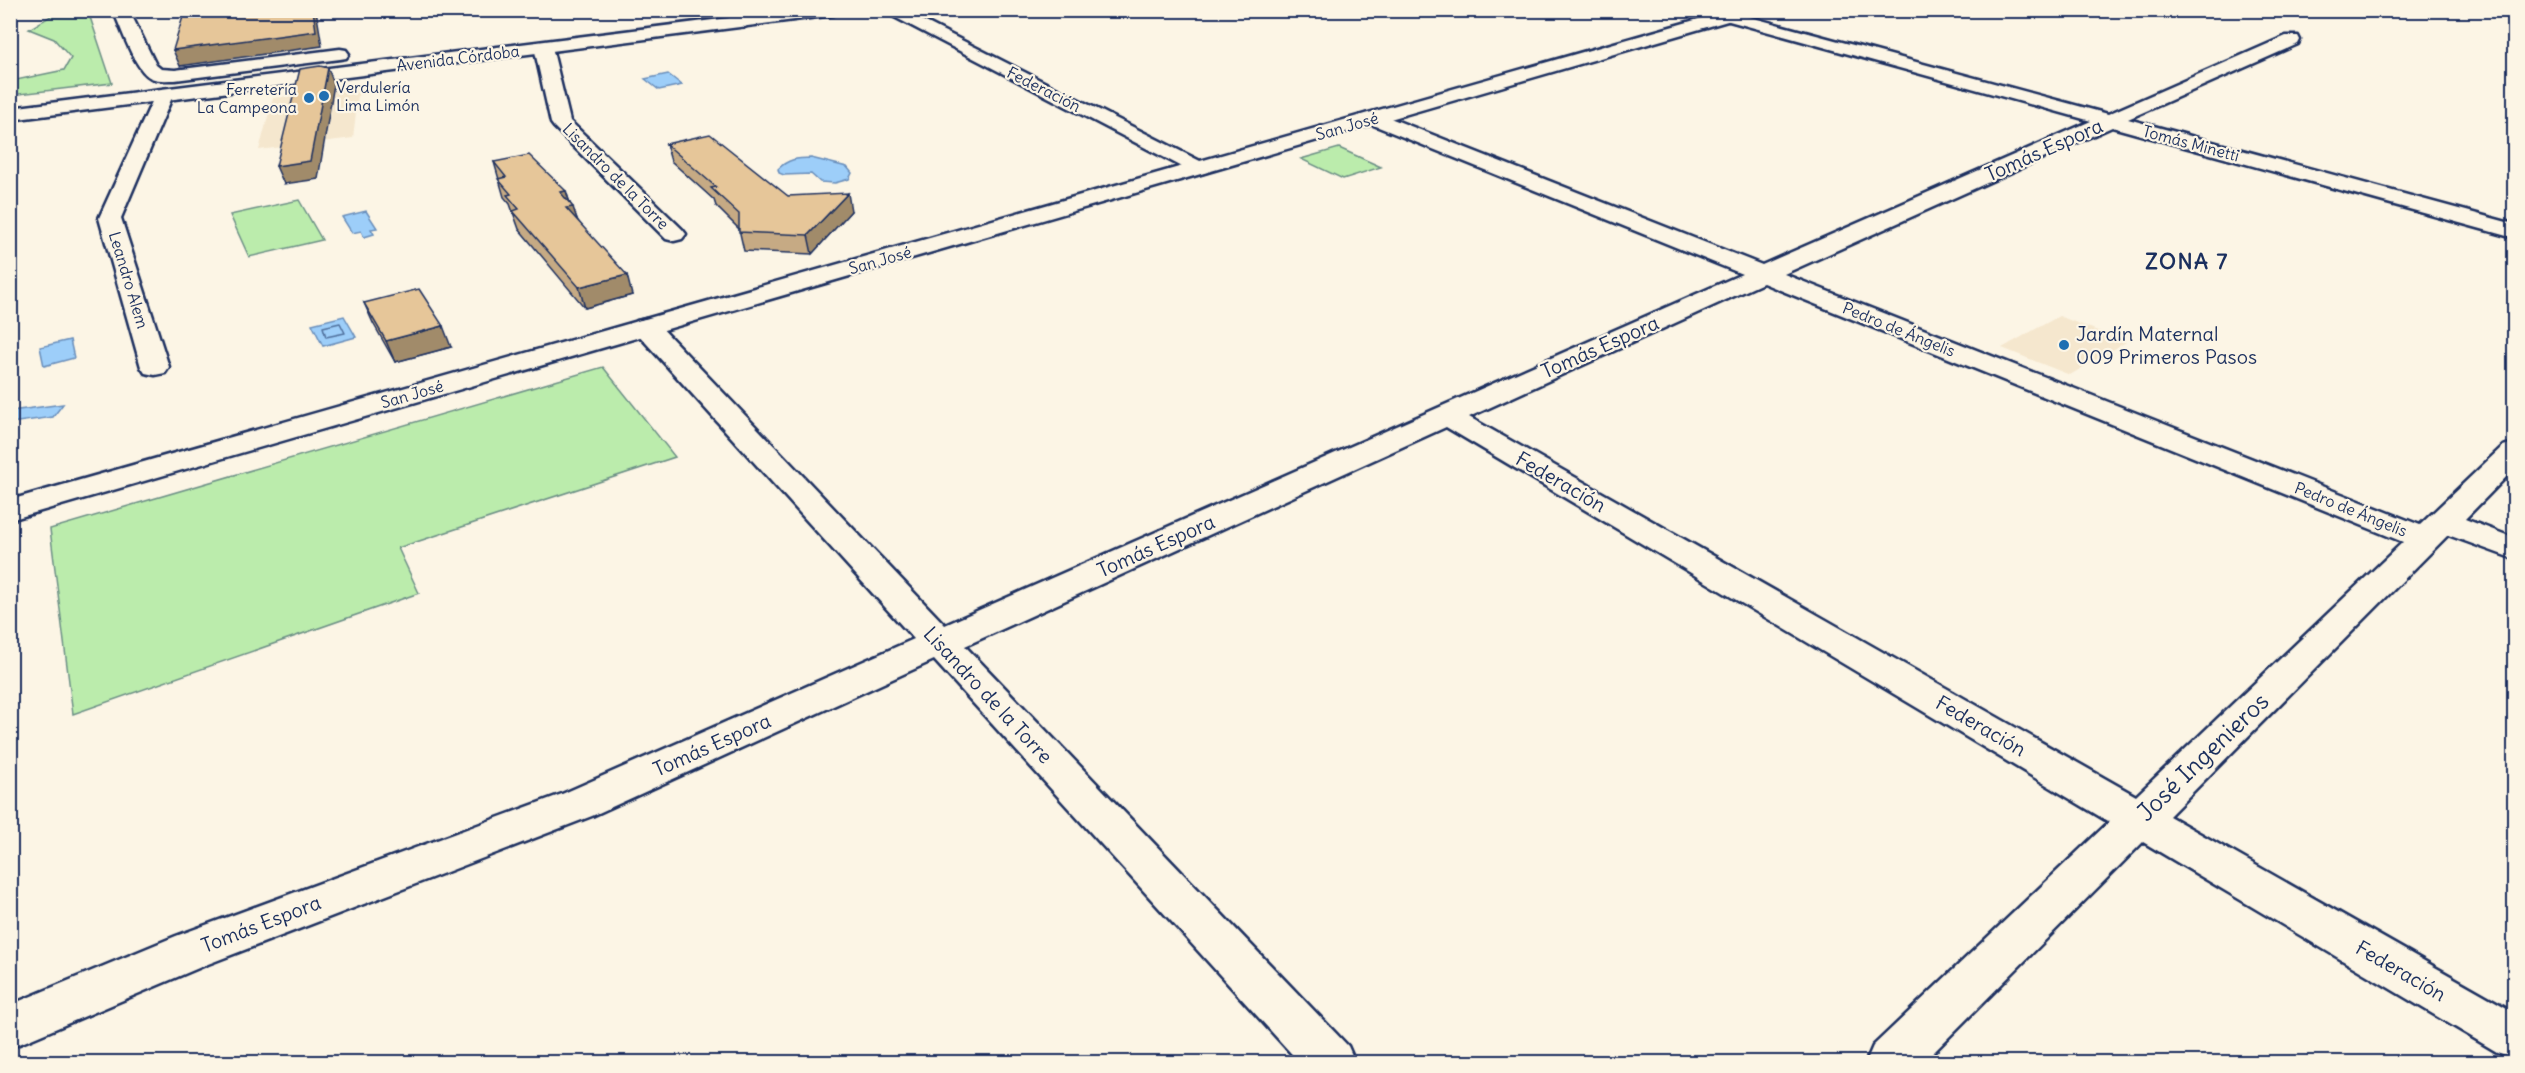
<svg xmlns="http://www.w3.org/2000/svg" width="2525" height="1073" viewBox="0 0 2525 1073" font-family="Delius,sans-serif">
	<rect width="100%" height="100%" fill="#fcf5e5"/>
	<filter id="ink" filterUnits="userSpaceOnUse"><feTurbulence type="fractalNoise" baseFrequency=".0167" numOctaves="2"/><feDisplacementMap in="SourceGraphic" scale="12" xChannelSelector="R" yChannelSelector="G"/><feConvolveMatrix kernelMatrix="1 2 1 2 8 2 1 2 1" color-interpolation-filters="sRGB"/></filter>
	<g filter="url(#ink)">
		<g fill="#f5e7ce">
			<path d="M359,87L353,138L259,150L273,98Z"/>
			<path d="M2059,316L2126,342L2070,375L2002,348Z"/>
		</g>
		<g fill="#bbecac" stroke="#6b8e85" stroke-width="1.5">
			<path d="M44,11H88L112,83L11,95V81L64,70L71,58L54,39L29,29L51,16Z"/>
			<path d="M1339,148L1381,167L1343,179L1301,159Z"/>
			<path d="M299,200L322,240L249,257L230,215Z"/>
			<path d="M603,367L675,457L398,548L419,593L73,714L50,529Z"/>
		</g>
		<g fill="#9dcef9" stroke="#698ebb" stroke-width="1.5">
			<path d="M668,74L682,85L659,90L645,79Z"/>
			<path d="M811,158L847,167L852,173L849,179L835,183L820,182L811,174L784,175L779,173L778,169C788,159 797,158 811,158Z"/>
			<path d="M366,211L377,228L371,229L374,234L364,237L361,231L352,233L342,217Z"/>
			<path d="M344,316L356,337L323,346L312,324Z"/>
			<path d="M70,340L74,358L44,366L40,347Z"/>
			<path d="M63,404L53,417L11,423V411Z"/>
		</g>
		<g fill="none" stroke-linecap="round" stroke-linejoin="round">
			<path stroke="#4f6f9c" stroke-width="1.5" d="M340,323L345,333L326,337L323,327Z"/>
			<defs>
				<path id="service" d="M2358,10H2371L2362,15L2358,14Z"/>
				<g id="minor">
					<path d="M113,10H129L156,65L161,69L175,70L340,49L346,50L349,54L346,58L340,59L175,80C167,80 158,81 151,78C135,71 121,27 113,10Z"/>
					<path d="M719,10H739L753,22L745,27L739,25Z"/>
					<path d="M881,10H902L1206,164L1210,168L1206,172L1199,174L1192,172Z"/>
					<path d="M2495,10H2514V18L2497,13Z"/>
					<path d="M1728,11L2108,114L2286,36H2298L2300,40L2298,44L2128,119L2514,224V238L2112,127L1784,274L2420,525L2503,446L2514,443V469L2465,519L2514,538V559L2448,535L2169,816L2514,1012V1058L2497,1052L2143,842L1924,1062H1866L1873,1046L2109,822L1446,427L965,646L1348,1046L1355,1062H1299L934,660L592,816L208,964L10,1048V1005L176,936L562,794L914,639L637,333L633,327L637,321L646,319L655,321L945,625L1742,274L1366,122L1363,118L1366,114H1380L1762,265L2091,121L1722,19L1720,16ZM1763,283L2403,542L2136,796L1469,417Z"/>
					<path d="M543,42L549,43L552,47L570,121L682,229L686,234L682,239L674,241L666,239L554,127L551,123L534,47L537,43Z"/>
					<path d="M164,89L171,91L173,95L121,218L169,367L165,373L155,375L145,373L141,367L99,218L155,95L157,91Z"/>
				</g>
				<path id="tertiary" d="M1730,10H1757L1755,13L10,520V500Z"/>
				<path id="primary" d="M792,10H842L834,15L10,120V108Z"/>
			</defs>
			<use href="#service" stroke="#1b2f5e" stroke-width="5"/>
			<use href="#minor" stroke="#1b2f5e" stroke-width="5"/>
			<use href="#tertiary" stroke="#1b2f5e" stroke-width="5"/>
			<use href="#primary" stroke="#1b2f5e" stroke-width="5"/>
			<use href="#service" fill="#fcf5e5" fill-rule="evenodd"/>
			<use href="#minor" fill="#fcf5e5" fill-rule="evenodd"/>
			<use href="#tertiary" fill="#fcf5e5" fill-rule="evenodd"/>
			<use href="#primary" fill="#fcf5e5" fill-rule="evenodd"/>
		</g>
		<g fill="#c6aa84" stroke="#1b2f5e" stroke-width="1.5">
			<path d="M666,144L788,196L851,211L812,254L744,251L739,229L716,206L714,200L671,161Z"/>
			<path d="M494,162L566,191L570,203L578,221L632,295L585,308L519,229L510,204L504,197Z"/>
			<path d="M364,303L451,347L395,362L373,323Z"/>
		</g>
		<g fill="#a18b6b" stroke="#1b2f5e" stroke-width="1.5">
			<path d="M313,10H316L322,46L180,66L173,50Z"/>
			<path d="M328,68L334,84L318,179L284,184L276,166Z"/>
			<path d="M566,191L571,207H573L579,225L572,227L560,192Z"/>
			<path d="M848,193L851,211L812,254L808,235Z"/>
			<path d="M627,275L632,295L585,308L579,287Z"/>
			<path d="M443,326L451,347L395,362L386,341Z"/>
		</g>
		<g fill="#e6c699" stroke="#1b2f5e" stroke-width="1.5">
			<path d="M185,10H313L316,31L173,50Z"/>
			<path d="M320,66L328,68L310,161L276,166L300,69Z"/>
			<path d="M710,134L788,196L848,193L808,235L739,232V214L711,188L716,187L666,144Z"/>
			<path d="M529,155L566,191L560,192L573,207L566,208L627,275L579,287L513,211L519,209L507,195L511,194L498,179L506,177L494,162Z"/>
			<path d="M419,289L443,326L386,341L364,303Z"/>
		</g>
	</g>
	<g fill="#1f6fb2" stroke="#fcf5e5" stroke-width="2">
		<circle cx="324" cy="96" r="6"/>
		<circle cx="309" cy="98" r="6"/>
		<circle cx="2064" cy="345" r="6"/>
	</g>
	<g text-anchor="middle" stroke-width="4.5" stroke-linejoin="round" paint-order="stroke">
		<g font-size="16" fill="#1b2f5e" stroke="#fcf5e5">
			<text transform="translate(458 58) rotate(-7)" y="6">Avenida Córdoba</text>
			<text transform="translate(1044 89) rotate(27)" y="6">Federación</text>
			<text transform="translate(1347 126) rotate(-16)" y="6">San José</text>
			<text transform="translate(2191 143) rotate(15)" y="6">Tomás Minetti</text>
			<text transform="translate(616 176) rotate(45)" y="6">Lisandro de la Torre</text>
			<text transform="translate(880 260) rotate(-16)" y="6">San José</text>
			<text transform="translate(129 280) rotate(73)" y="6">Leandro Alem</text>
			<text transform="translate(1899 329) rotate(22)" y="6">Pedro de Ángelis</text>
			<text transform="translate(412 394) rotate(-16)" y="6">San José</text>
			<text transform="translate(2351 509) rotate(22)" y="6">Pedro de Ángelis</text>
		</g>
		<g font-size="16" fill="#1b2f5e" stroke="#fcf5e5" text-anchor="start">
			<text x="336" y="93">Verdulería<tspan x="336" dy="18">Lima Limón</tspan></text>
			<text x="297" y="95" text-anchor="end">Ferretería<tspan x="297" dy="18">La Campeona</tspan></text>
		</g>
		<g font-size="20" fill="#1b2f5e" stroke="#fcf5e5">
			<text transform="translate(2044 150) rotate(-24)" y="7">Tomás Espora</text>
			<text transform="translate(1600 347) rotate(-24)" y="7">Tomás Espora</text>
			<text transform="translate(1561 482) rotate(30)" y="7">Federación</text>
			<text transform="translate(1156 546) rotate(-24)" y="7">Tomás Espora</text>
			<text transform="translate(988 695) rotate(47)" y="7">Lisandro de la Torre</text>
			<text transform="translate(1981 726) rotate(30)" y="7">Federación</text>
			<text transform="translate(712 745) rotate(-24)" y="7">Tomás Espora</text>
			<text transform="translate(261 924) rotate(-21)" y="7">Tomás Espora</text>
			<text transform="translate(2401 971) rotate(30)" y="7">Federación</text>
		</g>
		<g font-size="20" fill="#1b2f5e" stroke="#fcf5e5" text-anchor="start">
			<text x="2076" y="341">Jardín Maternal<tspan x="2076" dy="23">009 Primeros Pasos</tspan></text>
		</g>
		<g font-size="22" font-weight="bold" letter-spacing="1.5" fill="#1b2f5e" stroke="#fcf5e5">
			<text x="2187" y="269">ZONA 7</text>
		</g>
		<g font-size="24" fill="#1b2f5e" stroke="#fcf5e5">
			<text transform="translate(2203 757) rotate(-44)" y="8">José Ingenieros</text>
		</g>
	</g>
	<rect width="2525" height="1073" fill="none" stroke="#fcf5e5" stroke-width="36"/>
	<rect x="18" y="18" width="2489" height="1037" fill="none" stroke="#1b2f5e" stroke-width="2" filter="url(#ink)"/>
</svg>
